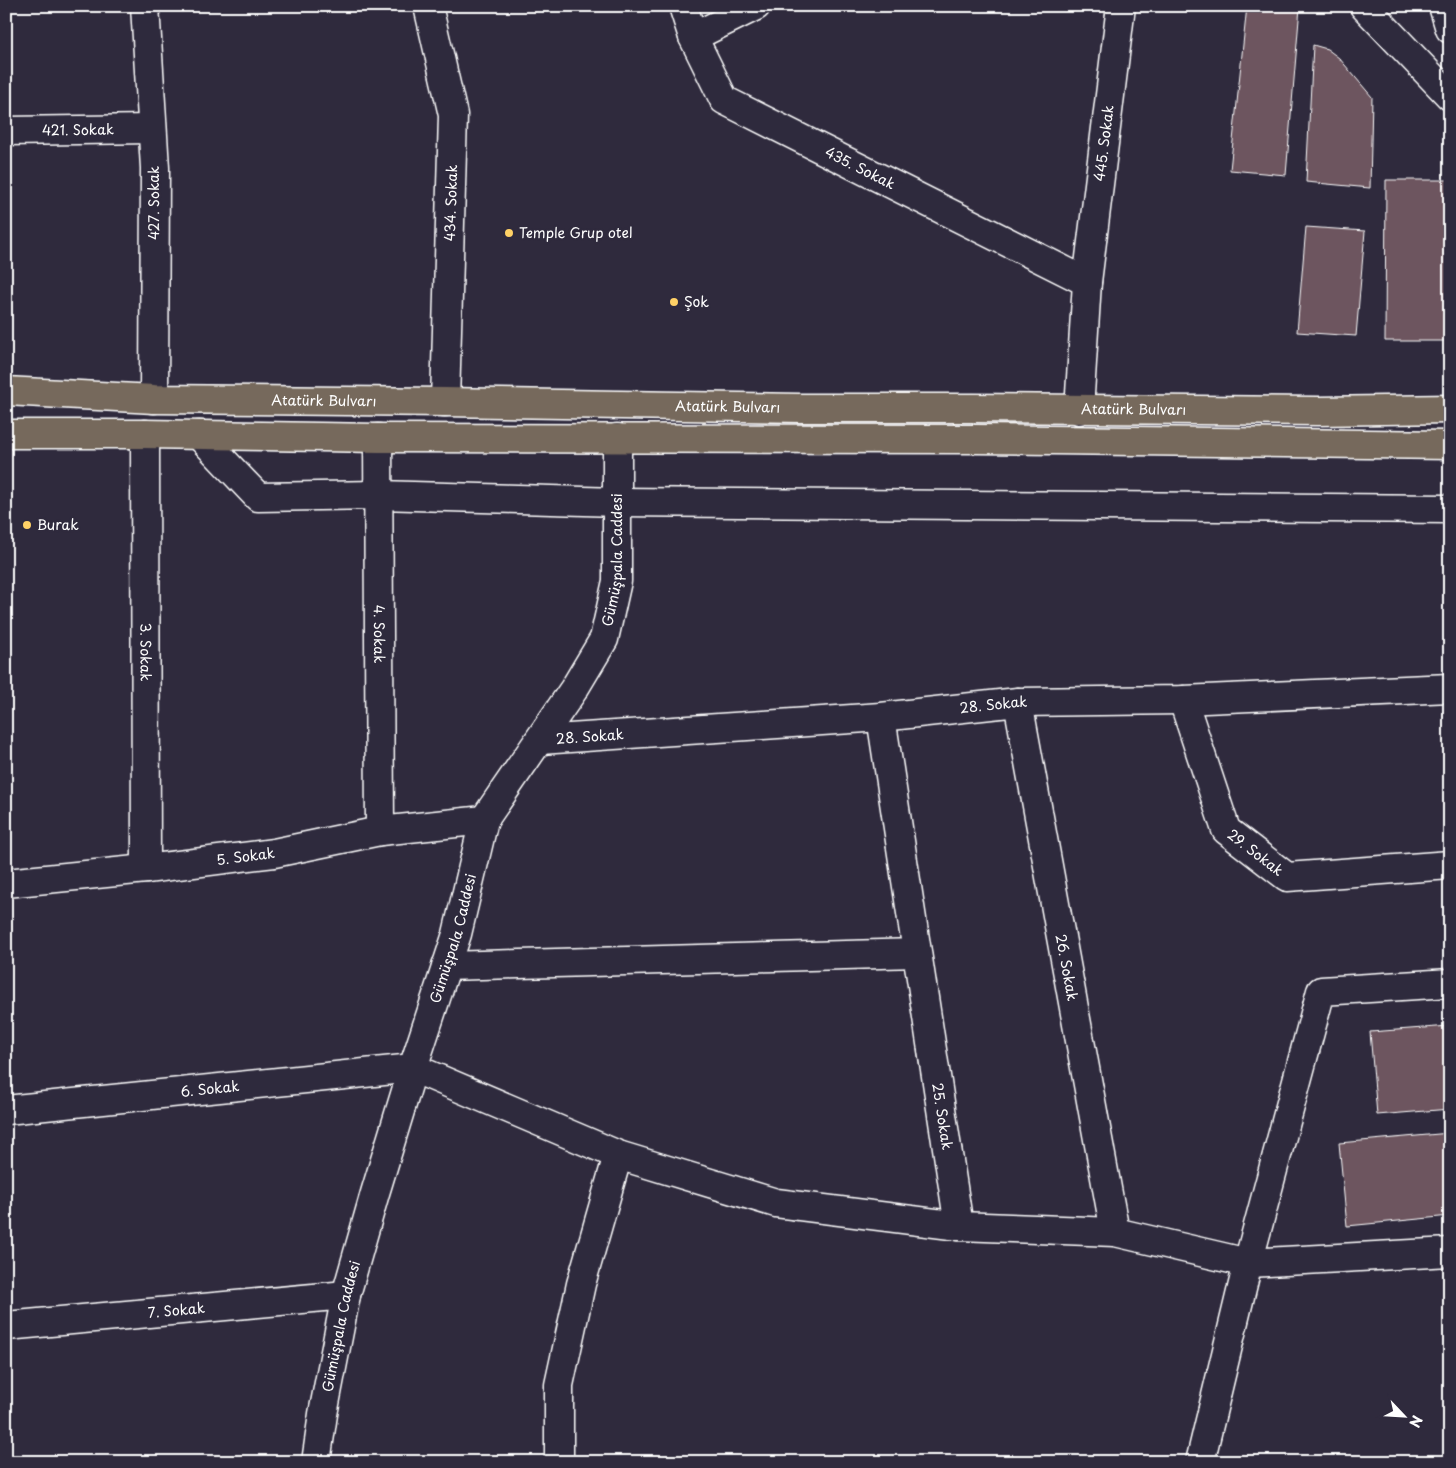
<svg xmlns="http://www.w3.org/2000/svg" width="1456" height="1468" viewBox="0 0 1456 1468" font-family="'Playpen Sans',sans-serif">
	<rect width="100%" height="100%" fill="#2f2a3d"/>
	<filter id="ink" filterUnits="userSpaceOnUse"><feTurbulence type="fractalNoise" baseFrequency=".02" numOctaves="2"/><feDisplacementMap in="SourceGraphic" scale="10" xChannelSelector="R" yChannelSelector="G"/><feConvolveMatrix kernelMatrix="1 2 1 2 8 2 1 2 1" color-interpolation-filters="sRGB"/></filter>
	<g filter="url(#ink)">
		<g fill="#6d555f" stroke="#fff">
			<path d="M1247,6L1300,7L1286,175L1230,170Z"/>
			<path d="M1313,45L1327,49L1339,58L1372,97L1370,188L1306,182Z"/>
			<path d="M1386,180H1450V341H1385Z"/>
			<path d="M1306,227L1365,231L1356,336L1297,332Z"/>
			<path d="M1450,1026V1109L1377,1115L1370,1032Z"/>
			<path d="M1450,1133V1216L1347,1226L1339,1143Z"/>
		</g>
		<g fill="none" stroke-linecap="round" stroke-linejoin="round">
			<defs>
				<g id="minor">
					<path d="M145,6L155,168L154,399"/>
					<path d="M428,6L453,115L445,402"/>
					<path id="s1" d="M683,6L693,37L724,100L1087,282"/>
					<path d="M1364,6L1450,96"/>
					<path d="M1443,6L1450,29"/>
					<path d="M693,37L756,6"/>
					<path id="s2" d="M6,131L152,129"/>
					<path id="s3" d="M1079,410L1087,282L1121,6"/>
					<path id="s4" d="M145,434L146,869"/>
					<path d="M199,435L258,497L379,495L617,502L1450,509"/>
					<path id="s5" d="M378,438L380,831"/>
					<path id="s6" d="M1183,700L1226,830L1287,877L1450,865"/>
					<path id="s7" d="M1018,702L1115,1232"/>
					<path id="s8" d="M881,717L959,1226L1115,1232L1248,1263L1450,1252"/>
					<path id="s9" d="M540,740L881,717L1018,702L1183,700L1450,688"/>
					<path id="s10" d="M6,883L146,869L274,853L380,831L484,820"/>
					<path d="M446,966L917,953"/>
					<path id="s11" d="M6,1110L413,1068L618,1155L776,1203L959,1226"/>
					<path id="s12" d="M6,1326L346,1295"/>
					<path id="s13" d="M316,1462L323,1414L346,1295L375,1193L413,1068L457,934L484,820L574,689L604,639L617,581V438"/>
					<path d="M559,1462V1385L581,1284L618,1155"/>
					<path d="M1200,1462L1248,1263L1321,991L1450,983"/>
				</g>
				<g id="major">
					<path id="s14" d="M6,391L154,399L445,402L801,408H974L1318,411L1450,409"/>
					<path d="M6,434H145L378,438L976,439L1450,445"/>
				</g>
			</defs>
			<use href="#minor" stroke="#fff" stroke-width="31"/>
			<use href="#major" stroke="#fff" stroke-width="31"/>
			<use href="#minor" stroke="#2f2a3d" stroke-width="28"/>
			<use href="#major" stroke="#76695c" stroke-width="28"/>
		</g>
	</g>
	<g fill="#ffd166" stroke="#2f2a3d" stroke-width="2">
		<circle cx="509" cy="233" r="5"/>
		<circle cx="674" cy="302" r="5"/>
		<circle cx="27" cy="525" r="5"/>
	</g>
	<g text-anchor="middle" stroke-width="4.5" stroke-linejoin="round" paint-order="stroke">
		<g font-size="14" fill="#fff" stroke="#2f2a3d">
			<text dy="5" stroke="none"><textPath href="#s2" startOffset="72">421. Sokak</textPath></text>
			<text dy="5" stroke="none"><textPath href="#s3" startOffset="268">445. Sokak</textPath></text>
			<text dy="5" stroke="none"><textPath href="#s1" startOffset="255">435. Sokak</textPath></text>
			<text transform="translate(154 203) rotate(-90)" y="5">427. Sokak</text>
			<text transform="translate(451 203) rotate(-88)" y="5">434. Sokak</text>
			<text dy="5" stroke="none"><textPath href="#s14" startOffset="318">Atatürk Bulvarı</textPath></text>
			<text dy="5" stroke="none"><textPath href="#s14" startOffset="722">Atatürk Bulvarı</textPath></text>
			<text dy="5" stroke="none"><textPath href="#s14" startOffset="1128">Atatürk Bulvarı</textPath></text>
			<text dy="5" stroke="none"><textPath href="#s13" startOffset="962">Gümüşpala Caddesi</textPath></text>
			<text dy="5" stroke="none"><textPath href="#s5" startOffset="196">4. Sokak</textPath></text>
			<text dy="5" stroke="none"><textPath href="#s4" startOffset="218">3. Sokak</textPath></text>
			<text dy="5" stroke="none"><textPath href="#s9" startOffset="455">28. Sokak</textPath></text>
			<text dy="5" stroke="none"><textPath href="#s9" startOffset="50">28. Sokak</textPath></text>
			<text dy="5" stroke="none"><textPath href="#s6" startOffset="174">29. Sokak</textPath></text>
			<text dy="5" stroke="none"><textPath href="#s10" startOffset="241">5. Sokak</textPath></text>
			<text dy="5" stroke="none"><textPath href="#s13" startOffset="542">Gümüşpala Caddesi</textPath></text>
			<text dy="5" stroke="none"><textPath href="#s7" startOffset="270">26. Sokak</textPath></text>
			<text dy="5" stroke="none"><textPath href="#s11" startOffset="205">6. Sokak</textPath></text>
			<text dy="5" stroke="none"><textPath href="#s8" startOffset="404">25. Sokak</textPath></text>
			<text dy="5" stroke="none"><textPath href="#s12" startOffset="171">7. Sokak</textPath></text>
			<text dy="5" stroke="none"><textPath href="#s13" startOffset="138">Gümüşpala Caddesi</textPath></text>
		</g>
		<g font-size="14" fill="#fff" stroke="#2f2a3d" text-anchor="start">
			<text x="519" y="238">Temple Grup otel</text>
			<text x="684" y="307">Şok</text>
			<text x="37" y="530">Burak</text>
		</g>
	</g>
	<rect width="1456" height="1468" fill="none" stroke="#2f2a3d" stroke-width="25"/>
	<rect x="12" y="12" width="1431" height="1443" fill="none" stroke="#fff" stroke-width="2" filter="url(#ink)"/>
	<g transform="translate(1404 1416) rotate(115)" stroke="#2f2a3d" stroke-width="4" paint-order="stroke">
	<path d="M0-4L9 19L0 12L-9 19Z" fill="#ffffff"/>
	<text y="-8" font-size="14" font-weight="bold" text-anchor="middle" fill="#ffffff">N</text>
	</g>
</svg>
